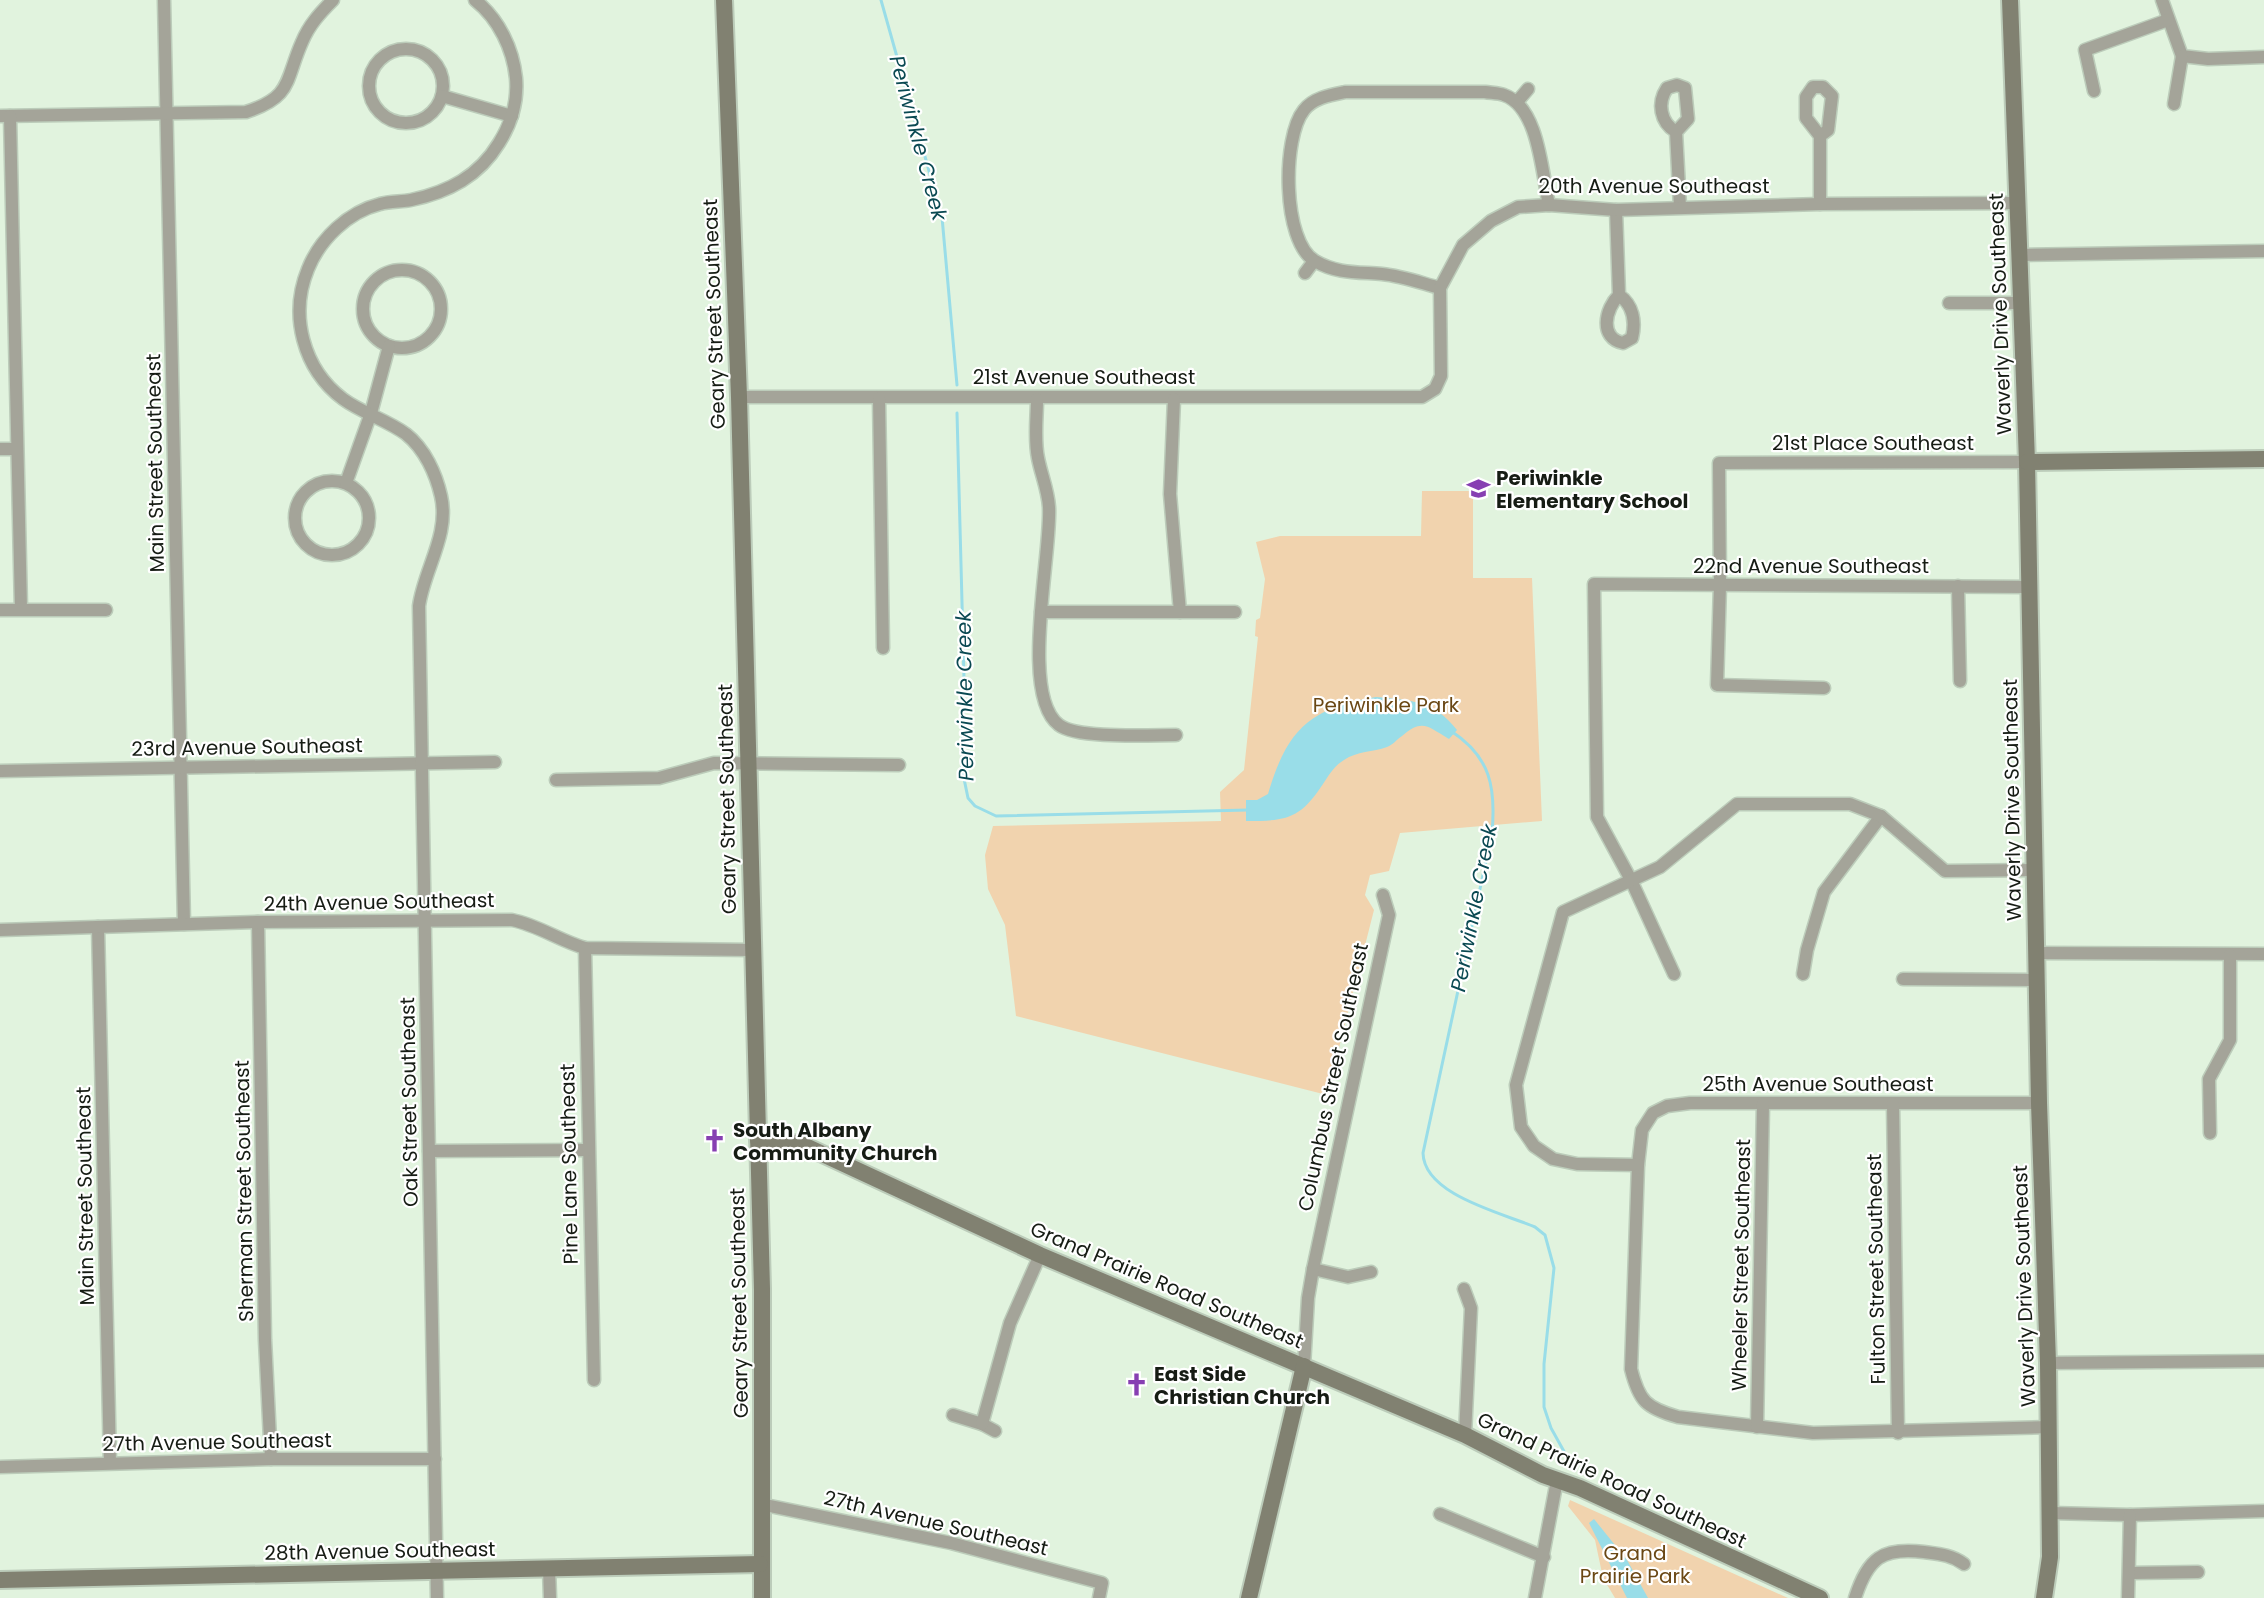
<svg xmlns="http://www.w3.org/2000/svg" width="2264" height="1598" viewBox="0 0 2264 1598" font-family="Poppins,sans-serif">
	<rect width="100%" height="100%" fill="#e1f3de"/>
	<g fill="#f1d3ae">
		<path d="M1422,491H1473V578H1532L1542,821L1400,833L1389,871L1370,875L1365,895L1374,910L1327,1095L1016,1016L1005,925L988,889L985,855L993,826L1221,821L1220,792L1244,770L1258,637L1255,636L1256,620L1260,618L1265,579L1256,542L1280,536H1421Z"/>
		<path d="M1570,1500L1788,1598H1615L1603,1578L1595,1540L1568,1506Z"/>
	</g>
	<g fill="#99dde8">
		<path d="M1376,697C1410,700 1435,701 1457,730L1449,739C1428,727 1423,718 1402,736C1397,739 1393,745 1387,747C1373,752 1357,751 1344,760C1334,766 1329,775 1323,784C1300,819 1287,821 1246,821V800H1257L1268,794C1287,730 1309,708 1376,697Z"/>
		<path d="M1594,1519L1627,1560L1648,1598H1627L1589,1523Z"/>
	</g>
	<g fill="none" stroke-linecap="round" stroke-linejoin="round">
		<g stroke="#99dde8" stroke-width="3">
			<path d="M881,0L942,217L957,385"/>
			<path d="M957,413L964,678L962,769L968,798L975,806L996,816L1248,810"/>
			<path d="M1451,731C1491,757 1496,788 1492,833L1423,1153C1424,1195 1502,1213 1535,1227L1545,1235L1554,1268L1544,1364V1407L1551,1428L1571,1464"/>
		</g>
		<defs>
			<g id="street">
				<path d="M164,0L184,924"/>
				<path d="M2162,0L2182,56L2208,59L2264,57"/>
				<circle cx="406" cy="86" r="37"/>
				<path d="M2094,91L2085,50L2168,20"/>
				<path d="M442,96L512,116"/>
				<path d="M1517,102L1528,89"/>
				<path d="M2174,104L2182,56"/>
				<path d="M0,116L246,112C293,97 285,80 302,42C309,25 320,13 333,0"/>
				<path d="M10,116L21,609"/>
				<path d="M1676,132L1688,119L1685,88L1677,85L1667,88C1657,103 1660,122 1676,132L1680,207"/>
				<path d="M1820,136L1828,130L1832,96L1823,87H1813L1806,97V118L1820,136V204"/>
				<path d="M1616,210L1619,295C1605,309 1599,338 1623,343L1632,338C1636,321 1633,305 1619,295"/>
				<path d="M2018,255L2264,251"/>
				<circle cx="402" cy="309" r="39"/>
				<path d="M1305,273L1314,261"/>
				<path d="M1440,288C1421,283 1402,276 1382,274C1359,272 1337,274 1315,261C1282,242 1282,137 1304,110C1313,98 1330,95 1345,92H1485C1491,93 1499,93 1504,95C1539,107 1542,174 1549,205"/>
				<path d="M1949,303H2020"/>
				<path d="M739,397H1422L1435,389L1441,376L1440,288L1463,245L1491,221L1518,207L1549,205L1616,210L1820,204L2016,203"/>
				<path d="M879,398L883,648"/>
				<path d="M1037,399C1037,418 1034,439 1038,458C1041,474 1048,490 1049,507C1052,552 1019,695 1059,725C1077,739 1150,735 1176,735"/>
				<path d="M1174,399L1170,494L1180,612"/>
				<path d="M0,449H16"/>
				<circle cx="332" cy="518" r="37"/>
				<path d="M346,483L371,413L389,346"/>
				<path d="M1958,586L1960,681"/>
				<path d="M0,610H106"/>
				<path d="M1041,612H1235"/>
				<path d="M1824,688L1717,685L1720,585L1719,463L2027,462"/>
				<path d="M0,771L495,762"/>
				<path d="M556,780L659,778L714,763L899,765"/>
				<path d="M258,922L265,1340L271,1459"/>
				<path d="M98,927L110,1463"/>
				<path d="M0,930L258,922L512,920C538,925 560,941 585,948L752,950"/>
				<path d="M585,948L594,1380"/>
				<path d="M2036,953L2264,954"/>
				<path d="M1674,974L1631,880L1597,817L1594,584L2028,587"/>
				<path d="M1803,974L1807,950L1824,892L1881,816"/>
				<path d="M1903,979L2037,980"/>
				<path d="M2039,1103H1690L1667,1106L1653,1113L1642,1130L1638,1165L1631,1369C1639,1401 1646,1408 1678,1417L1813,1433L2049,1427"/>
				<path d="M1893,1104L1898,1433"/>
				<path d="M2210,1133L2209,1079L2230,1040V955"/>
				<path d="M429,1151L588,1150"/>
				<path d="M1638,1165L1577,1164L1553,1159L1534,1146L1521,1127L1516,1085L1563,912L1660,867L1737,804H1850L1881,816L1945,871L2035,870"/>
				<path d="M1313,1269L1348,1277L1371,1272"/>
				<path d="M1464,1289L1471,1308L1465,1435"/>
				<path d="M2048,1363L2264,1361"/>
				<path d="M1304,1366L1308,1298L1313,1269L1389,915L1383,895"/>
				<path d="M953,1415L982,1424L995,1431"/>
				<path d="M982,1424L1010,1323L1040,1255"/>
				<path d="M1757,1427L1763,1104"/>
				<path d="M0,1467L271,1459H435"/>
				<path d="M760,1504L951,1543L1102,1583L1099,1598"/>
				<path d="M2051,1513L2130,1515L2264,1511"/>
				<path d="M1440,1514L1544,1557"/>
				<path d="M549,1568L550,1598"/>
				<path d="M2131,1573L2198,1572"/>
				<path d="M437,1598L419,606C424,569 450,535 441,496C436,474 425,449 406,434C387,420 362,413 343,399C303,369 289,315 308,269C320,239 348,212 380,204C390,201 401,202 411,200C449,192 479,176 499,143C511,124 518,101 516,78C513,49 499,19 475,0"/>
				<path d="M1535,1598L1557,1480"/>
				<path d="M1855,1598C1868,1558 1882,1547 1924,1552C1939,1554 1952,1555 1964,1564"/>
				<path d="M2128,1598L2130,1515"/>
			</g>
			<g id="secondary">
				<path d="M724,0L739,397L762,1289V1598"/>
				<path d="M2010,0L2027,462L2039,1103L2048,1363L2050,1557L2044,1598"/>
				<path d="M2027,462L2264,459"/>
				<path d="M758,1140L801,1144L1040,1255L1465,1435L1543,1475L1580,1488L1820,1598"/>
				<path d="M0,1580L760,1564"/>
				<path d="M1249,1598L1304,1366"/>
			</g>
		</defs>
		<use href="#street" stroke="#bcccba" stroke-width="15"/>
		<use href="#secondary" stroke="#bcccba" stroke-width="20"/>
		<use href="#street" stroke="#a4a499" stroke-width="12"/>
		<use href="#secondary" stroke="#818171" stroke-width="16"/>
	</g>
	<defs>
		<symbol id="school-bare" viewBox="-9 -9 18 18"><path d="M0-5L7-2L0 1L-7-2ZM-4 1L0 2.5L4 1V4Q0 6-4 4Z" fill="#873fb2" stroke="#fff" stroke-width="2.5" paint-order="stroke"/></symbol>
		<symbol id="church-bare" viewBox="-9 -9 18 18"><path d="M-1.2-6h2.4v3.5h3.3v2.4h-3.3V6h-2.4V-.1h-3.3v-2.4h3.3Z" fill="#873fb2" stroke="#fff" stroke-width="2.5" paint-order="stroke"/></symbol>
	</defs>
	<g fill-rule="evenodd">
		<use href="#school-bare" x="1462" y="472" width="33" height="33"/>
		<use href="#church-bare" x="698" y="1124" width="33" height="33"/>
		<use href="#church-bare" x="1120" y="1368" width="33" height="33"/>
	</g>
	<g text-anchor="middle" stroke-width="4.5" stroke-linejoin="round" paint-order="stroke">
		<g font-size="20" fill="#161c14" stroke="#fff">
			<text x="1654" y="193">20th Avenue Southeast</text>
			<text transform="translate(714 314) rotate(-92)" y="7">Geary Street Southeast</text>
			<text transform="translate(2000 314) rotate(-92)" y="7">Waverly Drive Southeast</text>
			<text x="1084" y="384">21st Avenue Southeast</text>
			<text x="1873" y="450">21st Place Southeast</text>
			<text transform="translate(155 463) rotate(-91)" y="7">Main Street Southeast</text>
			<text x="1811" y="573">22nd Avenue Southeast</text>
			<text transform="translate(247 747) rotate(-1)" y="7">23rd Avenue Southeast</text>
			<text transform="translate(727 799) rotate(-91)" y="7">Geary Street Southeast</text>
			<text transform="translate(2012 800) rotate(-91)" y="7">Waverly Drive Southeast</text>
			<text transform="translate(379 902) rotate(-1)" y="7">24th Avenue Southeast</text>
			<text transform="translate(1333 1077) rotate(-78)" y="7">Columbus Street Southeast</text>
			<text x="1818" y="1091">25th Avenue Southeast</text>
			<text transform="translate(409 1102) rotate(-91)" y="7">Oak Street Southeast</text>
			<text transform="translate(569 1164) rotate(-91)" y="7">Pine Lane Southeast</text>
			<text transform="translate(244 1191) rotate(-91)" y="7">Sherman Street Southeast</text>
			<text transform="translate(85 1196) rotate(-91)" y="7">Main Street Southeast</text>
			<text transform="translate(1741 1265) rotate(-89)" y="7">Wheeler Street Southeast</text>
			<text transform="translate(1876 1269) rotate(-91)" y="7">Fulton Street Southeast</text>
			<text transform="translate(1167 1285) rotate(23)" y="7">Grand Prairie Road Southeast</text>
			<text transform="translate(2024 1286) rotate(-92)" y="7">Waverly Drive Southeast</text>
			<text transform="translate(739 1303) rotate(-91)" y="7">Geary Street Southeast</text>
			<text transform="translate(217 1442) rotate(-1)" y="7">27th Avenue Southeast</text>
			<text transform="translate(1612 1480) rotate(25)" y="7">Grand Prairie Road Southeast</text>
			<text transform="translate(936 1523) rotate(13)" y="7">27th Avenue Southeast</text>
			<text transform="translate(380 1551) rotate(-1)" y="7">28th Avenue Southeast</text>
		</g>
		<g font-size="20" font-weight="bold" fill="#161c14" stroke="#fff" text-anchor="start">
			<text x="1496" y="485">Periwinkle<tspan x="1496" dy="23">Elementary School</tspan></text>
			<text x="733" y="1137">South Albany<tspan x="733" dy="23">Community Church</tspan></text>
			<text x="1154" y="1381">East Side<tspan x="1154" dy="23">Christian Church</tspan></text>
		</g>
		<g font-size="20" fill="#6a4714" stroke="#fff">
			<text x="1386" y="712">Periwinkle Park</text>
			<text x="1635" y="1560">Grand<tspan x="1635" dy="23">Prairie Park</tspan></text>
		</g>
		<g font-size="21" font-style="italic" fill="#0a4952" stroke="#fff">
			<text transform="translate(918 138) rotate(75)" y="7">Periwinkle Creek</text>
			<text transform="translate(965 696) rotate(-91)" y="7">Periwinkle Creek</text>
			<text transform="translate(1474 908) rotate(-79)" y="7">Periwinkle Creek</text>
		</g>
	</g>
</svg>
